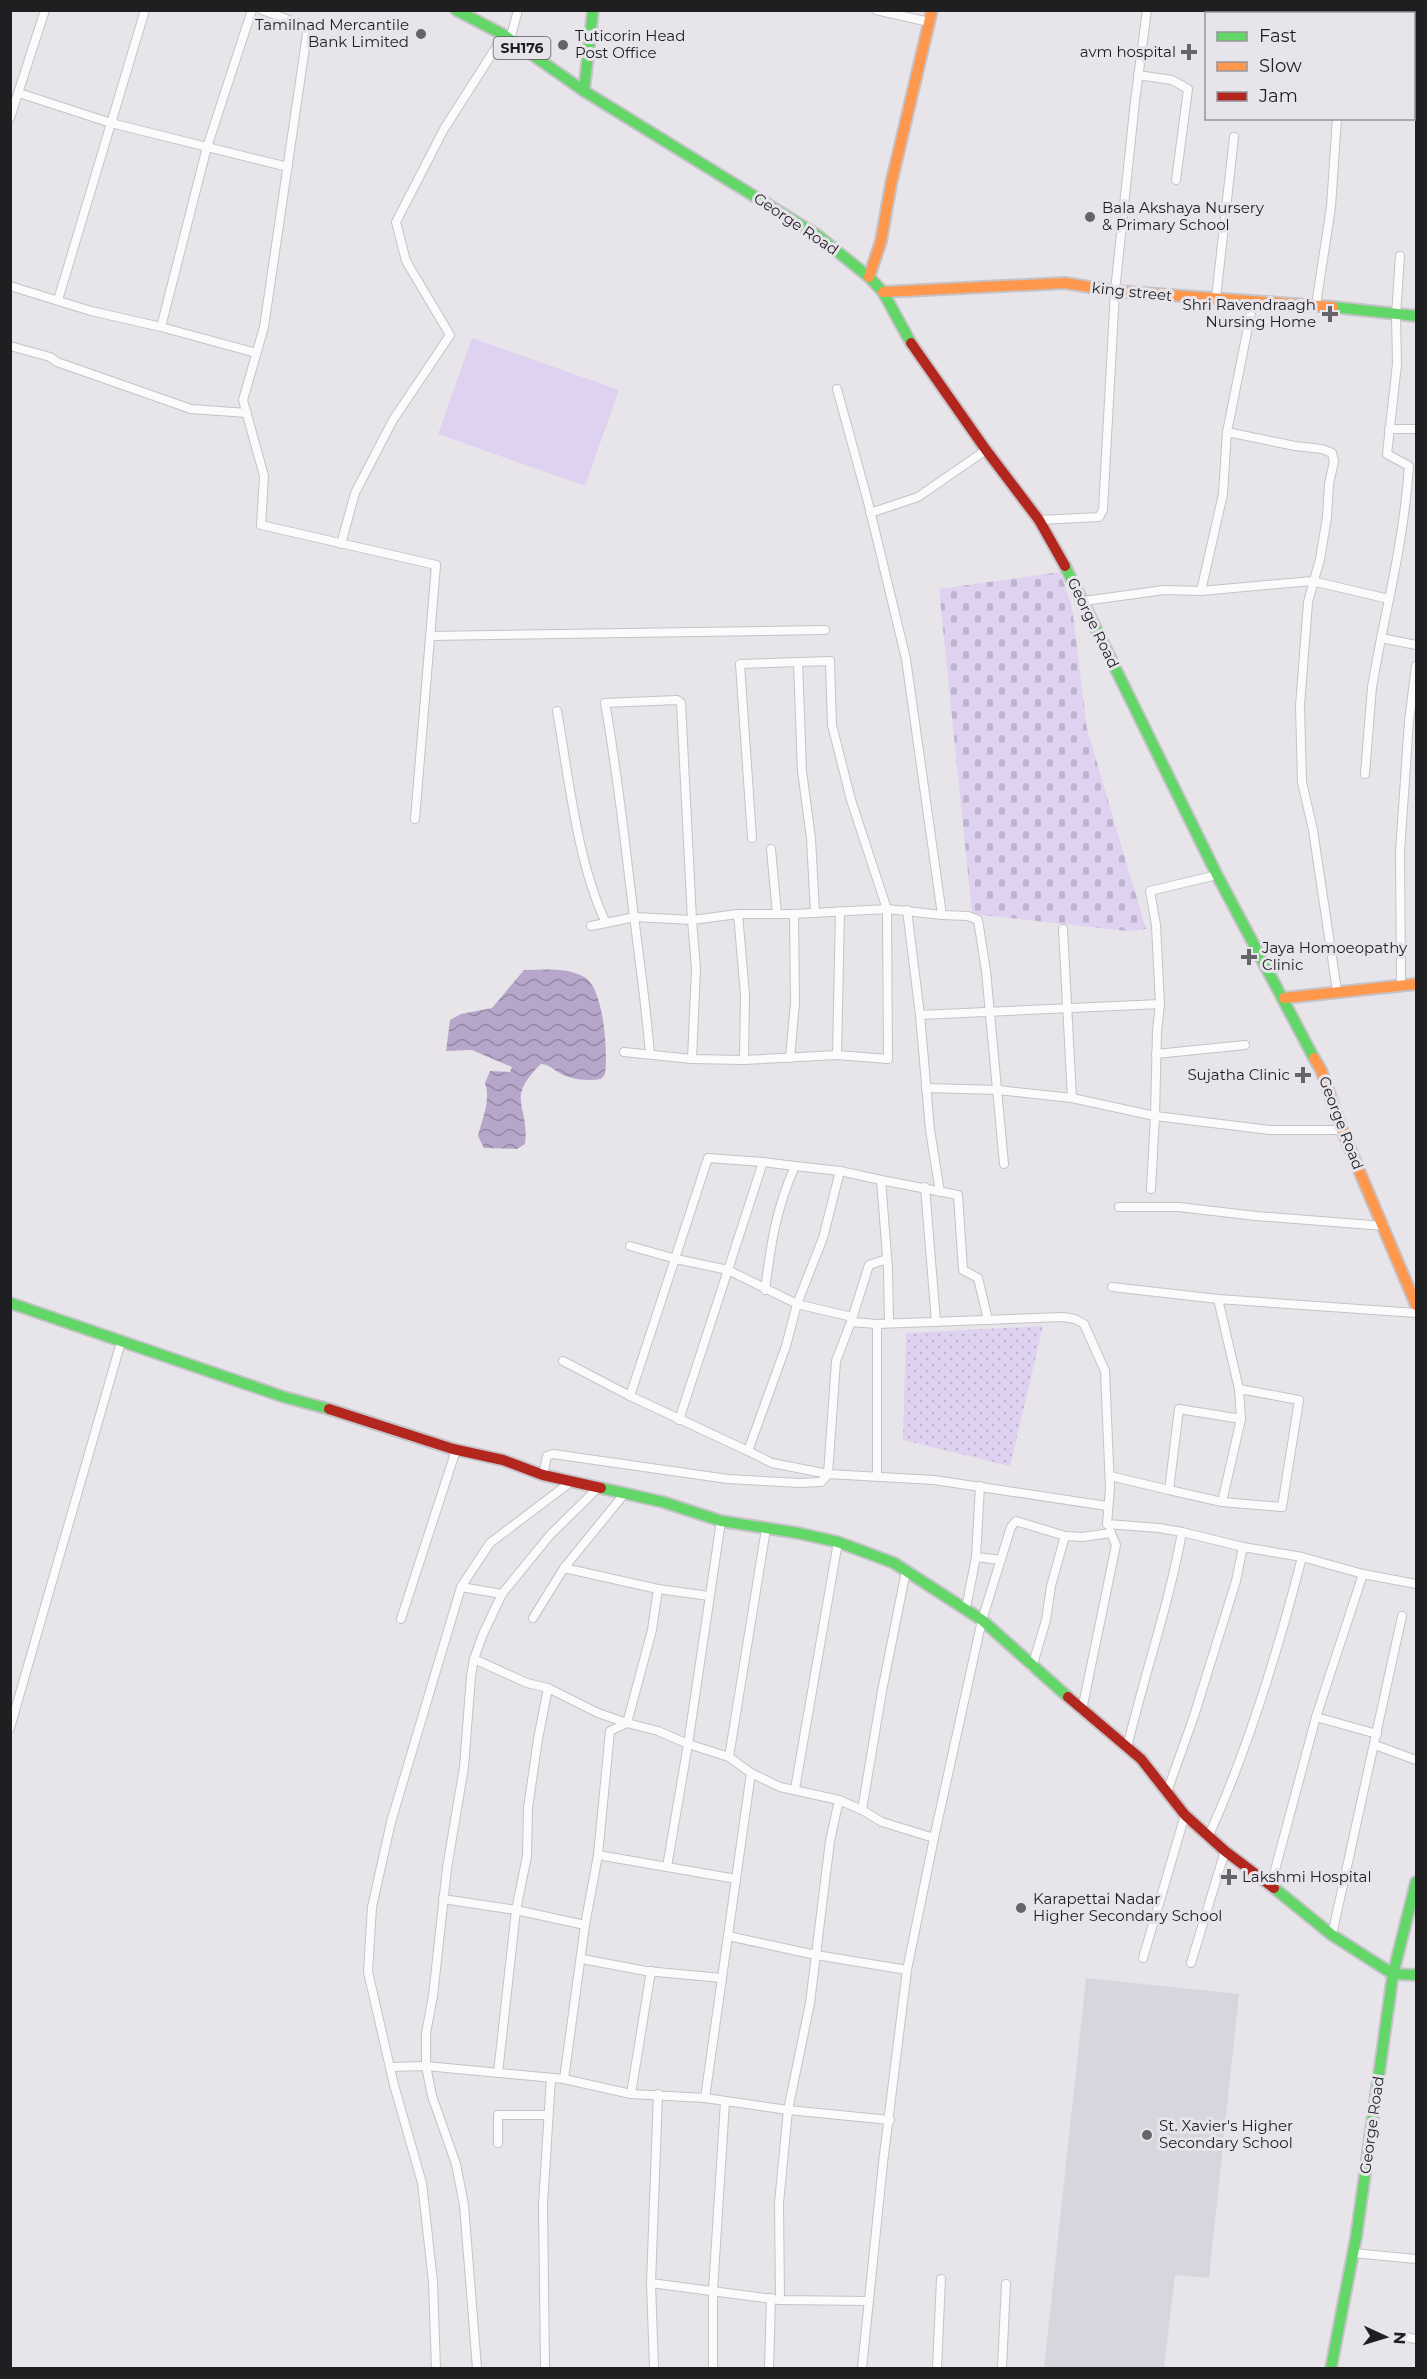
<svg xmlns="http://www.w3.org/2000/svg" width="1427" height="2379" viewBox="0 0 1427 2379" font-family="Montserrat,sans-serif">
	<defs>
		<pattern id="cemetery-stones" width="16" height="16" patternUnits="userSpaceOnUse" patternTransform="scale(1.5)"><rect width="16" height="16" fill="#ded2f0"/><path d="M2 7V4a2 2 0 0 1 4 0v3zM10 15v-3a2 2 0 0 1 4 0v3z" fill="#beb4ce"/></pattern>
		<pattern id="park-dots" width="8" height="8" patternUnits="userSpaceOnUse" patternTransform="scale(1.5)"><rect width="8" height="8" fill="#ded2f0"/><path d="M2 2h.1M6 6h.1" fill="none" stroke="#beb4ce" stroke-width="1.8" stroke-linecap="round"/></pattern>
		<pattern id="water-waves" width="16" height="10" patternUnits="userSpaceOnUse" patternTransform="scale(1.5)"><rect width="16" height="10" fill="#b6a7ca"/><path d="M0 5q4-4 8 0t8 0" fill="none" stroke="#9387a4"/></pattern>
	</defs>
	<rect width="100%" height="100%" fill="#e7e5ea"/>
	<path fill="#d9d5df" d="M1086,1978L1239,1994L1209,2278L1175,2275L1164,2368H1044Z"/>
	<path fill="url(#cemetery-stones)" d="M1060,572L1072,607L1087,729L1146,929L1127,931L972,914L939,589Z"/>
	<path fill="url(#park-dots)" d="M1043,1326L1010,1466L903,1440L906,1333Z"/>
	<path fill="#ded2f0" d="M472,338L619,390L585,486L438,434Z"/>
	<path fill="url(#water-waves)" d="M524,970C544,970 566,967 584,977C604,987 608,1053 605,1074L601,1079C587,1081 570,1080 558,1072C551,1068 550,1065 541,1064C504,1100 530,1105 525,1144L517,1149L484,1148L478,1136C482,1119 491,1101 485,1083L490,1071L510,1072L512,1067L472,1050L446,1051L450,1020L461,1014L492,1008Z"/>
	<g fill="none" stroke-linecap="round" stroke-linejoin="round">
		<defs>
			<g id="street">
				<path d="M252,10L207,147L161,327L256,353"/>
				<path d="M262,10L308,27L264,327L243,400L264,476L261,525L436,565L415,819"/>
				<path d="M876,10L929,22"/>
				<path d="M1320,14L1321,10"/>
				<path d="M510,40L518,10"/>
				<path d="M1138,75L1172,80L1188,89L1176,180"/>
				<path d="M19,93L111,123L288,167"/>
				<path d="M10,118L45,10"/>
				<path d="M1400,256L1396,315L1397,364L1387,454L1409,466C1405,525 1393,581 1381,638L1416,645"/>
				<path d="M10,286L91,311L161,327"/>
				<path d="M1216,298L1234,137"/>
				<path d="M58,300L145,10"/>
				<path d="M1253,302L1227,432L1295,446L1322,449L1332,453L1334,461L1329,484L1327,517L1320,559L1308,602L1300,706L1302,782L1313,830L1337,991"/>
				<path d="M1316,305L1331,207L1337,118"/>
				<path d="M10,346L50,357L57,362L191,409L247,413"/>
				<path d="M1389,429H1416"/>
				<path d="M870,513L918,497L986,450"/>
				<path d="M1039,520L1099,517L1103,510L1115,291L1135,101L1147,10"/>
				<path d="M341,544L355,493L393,420L450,335L406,261L396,222L444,129L504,35"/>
				<path d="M1201,591L1223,494L1227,432"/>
				<path d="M1084,601L1164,590L1201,591L1312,581L1389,599"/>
				<path d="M430,636L825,630"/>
				<path d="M557,711C569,778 577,862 606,923"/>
				<path d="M1365,774L1372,687L1381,638"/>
				<path d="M752,838L740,664L798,662L802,771L811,838L815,913"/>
				<path d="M771,849L777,914"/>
				<path d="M907,910L920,1015L930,1130L940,1192"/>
				<path d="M738,914L745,995L744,1060"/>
				<path d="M942,915L968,916L978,920L986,971L1004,1164"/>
				<path d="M591,926L635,917L692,920L696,969L692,1059"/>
				<path d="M1063,929L1072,1098"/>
				<path d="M1401,985L1400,852L1409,721L1416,666"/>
				<path d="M920,1015L1160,1004"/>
				<path d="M624,1052L692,1059L744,1060L837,1055L888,1059L887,909L851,800L832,725L830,661L798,662"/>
				<path d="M650,1054C646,1008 640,962 634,917C625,845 618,774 605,703L677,700L681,703L692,920L738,914H794L887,909L942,915L906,659L868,502L837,389"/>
				<path d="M1156,1054L1245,1045"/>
				<path d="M837,1055L840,911"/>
				<path d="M790,1058L795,1003L794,914"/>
				<path d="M926,1088L998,1090L1072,1098L1155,1116L1270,1130H1342"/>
				<path d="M840,1171L823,1238L797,1304L852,1317"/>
				<path d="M881,1180L958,1195L963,1270L978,1278L988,1320"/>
				<path d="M925,1187L936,1322"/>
				<path d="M1151,1189L1155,1116L1157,1031L1160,1004L1156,925L1150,891L1217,875"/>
				<path d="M1119,1207H1179L1256,1216L1384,1226"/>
				<path d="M630,1246L676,1259L728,1270L763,1162L795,1166"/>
				<path d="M1112,1287L1218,1299"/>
				<path d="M765,1290C771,1243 776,1209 795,1166L840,1171L881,1180L888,1269L889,1323"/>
				<path d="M851,1322L877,1324V1475"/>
				<path d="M877,1324L1063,1317L1075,1319L1084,1324L1105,1371L1110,1488L1107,1524L1159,1528L1182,1532L1243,1547L1302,1557L1363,1574L1416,1584"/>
				<path d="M563,1361L630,1396L748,1451"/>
				<path d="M1239,1389L1299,1400L1282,1507L1222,1502L1169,1490L1179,1409L1241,1419L1239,1389L1218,1299L1416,1313"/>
				<path d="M630,1396L708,1158L763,1162"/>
				<path d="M679,1420L728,1270L797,1304L786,1346L748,1451L772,1463L828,1474L934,1480L1107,1506"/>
				<path d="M543,1475L547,1456L553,1454L728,1479L800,1483L821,1482L828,1474L836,1361L851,1322L869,1265L887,1259"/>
				<path d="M1110,1476L1169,1490"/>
				<path d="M1222,1502L1241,1419"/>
				<path d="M976,1557L1001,1560"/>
				<path d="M564,1568L658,1589L709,1596"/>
				<path d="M461,1587L502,1594"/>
				<path d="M966,1608L976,1557L980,1486"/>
				<path d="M533,1618L564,1568L625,1493"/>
				<path d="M401,1619L456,1450"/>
				<path d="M474,1659L527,1683L548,1688L598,1713L627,1723L658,1731L688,1744L729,1757L751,1773L780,1787L839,1800L862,1810L882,1822L934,1838"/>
				<path d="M1032,1667L1046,1620L1051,1586L1065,1536"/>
				<path d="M1082,1710L1116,1545L1110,1531"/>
				<path d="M1316,1717L1377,1734"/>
				<path d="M10,1728L121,1342"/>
				<path d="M1375,1745L1416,1760"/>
				<path d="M1127,1748C1144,1675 1169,1605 1182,1532"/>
				<path d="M729,1757L766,1529"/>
				<path d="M795,1789L838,1542"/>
				<path d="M1167,1792L1194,1716L1236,1581L1243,1547"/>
				<path d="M839,1800L830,1841L810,2003L788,2110L890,2120"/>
				<path d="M862,1810L882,1691L906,1571"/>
				<path d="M1209,1835C1249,1747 1278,1651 1302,1557"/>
				<path d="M598,1855L736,1879"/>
				<path d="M667,1867L688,1744L721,1521"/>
				<path d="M1271,1885L1316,1717L1363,1574"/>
				<path d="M443,1899L516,1910L585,1925L598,1855L610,1731L627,1723L652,1630L658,1589"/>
				<path d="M1332,1935L1402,1616"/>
				<path d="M728,1936L816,1955L907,1970"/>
				<path d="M1143,1958L1185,1815"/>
				<path d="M582,1959L646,1971L722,1978"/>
				<path d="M1191,1963L1225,1851"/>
				<path d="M390,2067L426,2066L564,2079L631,2094L705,2098L788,2110L779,2203L780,2300"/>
				<path d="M498,2073L516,1910L527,1856L528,1808L538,1739L548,1688"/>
				<path d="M564,2079L585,1925"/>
				<path d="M631,2094L651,1971"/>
				<path d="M658,2094L651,2283L780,2300L869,2301"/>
				<path d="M705,2098L751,1773"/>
				<path d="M498,2143V2115H547"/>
				<path d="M1353,2253L1416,2259"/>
				<path d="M651,2283L654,2368"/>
				<path d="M1400,2336L1416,2339"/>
				<path d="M436,2368L433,2282L422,2183L394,2085L368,1972L372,1907L391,1822L461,1587L490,1543L572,1481"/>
				<path d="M477,2368L464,2205L456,2164L432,2096L426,2066V2033L433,1996L447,1868L464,1767L471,1676L474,1659L483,1634L502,1594L550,1535L599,1487"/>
				<path d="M545,2368L543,2204L551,2078"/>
				<path d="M713,2368V2290L725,2102"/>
				<path d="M769,2368L771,2298"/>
				<path d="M862,2368L883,2163L907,1970L934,1838L982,1620L1011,1527L1016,1521L1065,1536L1082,1537L1111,1533"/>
				<path d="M937,2368L941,2279"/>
				<path d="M1002,2368L1006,2284"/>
			</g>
			<g id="fast">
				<path d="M456,10L504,35L584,91"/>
				<path d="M593,10L584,91L817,235L869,277L883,292L911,343"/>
				<path d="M1333,307L1416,316"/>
				<path d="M1065,566L1217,875L1314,1058"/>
				<path d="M10,1303L284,1397L329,1409"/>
				<path d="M601,1488L663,1502L721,1521L798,1533L838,1542L894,1563L982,1620L1068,1697"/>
				<path d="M1274,1888L1332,1935L1393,1974L1416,1975"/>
				<path d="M1331,2368L1356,2238L1393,1974L1416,1882"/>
			</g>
			<g id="slow">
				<path d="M869,277L881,241L891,184L932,10"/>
				<path d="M883,292L1065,283L1115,291L1333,307"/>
				<path d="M1284,998L1416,984"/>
				<path d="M1314,1058L1321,1070L1342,1130L1416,1305"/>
			</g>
			<g id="jam">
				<path d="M911,343L986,450L1039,520L1065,566"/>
				<path d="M329,1409L453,1449L503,1460L543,1475L601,1488"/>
				<path d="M1068,1697L1141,1759L1185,1815L1225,1851L1274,1888"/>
			</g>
		</defs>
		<use href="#street" stroke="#c5c3c7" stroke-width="10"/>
		<use href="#fast" stroke="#c5c3c7" stroke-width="14"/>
		<use href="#slow" stroke="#c5c3c7" stroke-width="14"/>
		<use href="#jam" stroke="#c5c3c7" stroke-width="14"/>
		<use href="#street" stroke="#fbfbfc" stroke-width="8"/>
		<use href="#fast" stroke="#63d668" stroke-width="10"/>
		<use href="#slow" stroke="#ff974d" stroke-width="10"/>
		<use href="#jam" stroke="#b3261e" stroke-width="10"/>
	</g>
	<g fill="#656467" stroke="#e7e4eb" stroke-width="2">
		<circle cx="421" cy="34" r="6"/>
		<circle cx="563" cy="45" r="6"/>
		<path d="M1186 43h6v6h6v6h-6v6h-6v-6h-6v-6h6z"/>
		<circle cx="1090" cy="217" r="6"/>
		<path d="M1327 305h6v6h6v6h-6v6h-6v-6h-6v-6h6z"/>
		<path d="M1246 948h6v6h6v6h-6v6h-6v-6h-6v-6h6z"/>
		<path d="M1300 1066h6v6h6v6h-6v6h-6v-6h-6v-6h6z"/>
		<path d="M1226 1868h6v6h6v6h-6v6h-6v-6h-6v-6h6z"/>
		<circle cx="1021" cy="1908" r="6"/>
		<circle cx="1147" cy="2135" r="6"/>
	</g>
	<g text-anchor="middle" stroke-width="6" stroke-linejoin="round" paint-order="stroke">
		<rect fill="#e7e4eb" stroke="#5b595e" stroke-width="1.5" x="493.5" y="37" width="57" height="22" rx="4.5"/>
		<g font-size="14" font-weight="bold" fill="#1f1e21">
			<text x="522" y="53">SH176</text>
		</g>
		<g font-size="15" fill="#1f1e21" stroke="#e7e4eb" text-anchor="start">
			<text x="409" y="30" text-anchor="end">Tamilnad Mercantile<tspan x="409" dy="17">Bank Limited</tspan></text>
			<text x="575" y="41">Tuticorin Head<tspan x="575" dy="17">Post Office</tspan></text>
			<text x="1176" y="57" text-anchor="end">avm hospital</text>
			<text x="1102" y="213">Bala Akshaya Nursery<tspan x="1102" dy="17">&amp; Primary School</tspan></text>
			<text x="1316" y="310" text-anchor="end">Shri Ravendraagh<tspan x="1316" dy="17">Nursing Home</tspan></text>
			<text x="1262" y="953">Jaya Homoeopathy<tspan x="1262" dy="17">Clinic</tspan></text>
			<text x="1290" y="1080" text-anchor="end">Sujatha Clinic</text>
			<text x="1242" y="1882">Lakshmi Hospital</text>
			<text x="1033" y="1904">Karapettai Nadar<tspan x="1033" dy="17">Higher Secondary School</tspan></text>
			<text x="1159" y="2131">St. Xavier's Higher<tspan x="1159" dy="17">Secondary School</tspan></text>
		</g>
		<g font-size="15" fill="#1f1e21" stroke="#e7e4eb">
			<text transform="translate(796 224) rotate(34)" y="5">George Road</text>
			<text transform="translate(1132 292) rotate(6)" y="5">king street</text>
			<text transform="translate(1093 623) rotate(64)" y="5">George Road</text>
			<text transform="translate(1341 1123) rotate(69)" y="5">George Road</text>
			<text transform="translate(1372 2125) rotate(-82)" y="5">George Road</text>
		</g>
	</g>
	<rect width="1427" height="2379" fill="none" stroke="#1f1e21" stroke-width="24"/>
	<rect x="1205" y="12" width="210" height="108" fill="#e7e4eb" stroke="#97959a" stroke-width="1.5"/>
	<rect x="1217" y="32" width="30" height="9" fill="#63d668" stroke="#97959a" stroke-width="1.5"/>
	<text x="1259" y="42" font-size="18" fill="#1f1e21">Fast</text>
	<rect x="1217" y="62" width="30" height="9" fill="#ff974d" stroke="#97959a" stroke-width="1.5"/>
	<text x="1259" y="72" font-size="18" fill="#1f1e21">Slow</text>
	<rect x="1217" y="92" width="30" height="9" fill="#b3261e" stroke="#97959a" stroke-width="1.5"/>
	<text x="1259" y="102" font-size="18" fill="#1f1e21">Jam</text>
	<g transform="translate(1385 2337) rotate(94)" stroke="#e7e4eb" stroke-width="4.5" paint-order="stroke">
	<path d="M0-4.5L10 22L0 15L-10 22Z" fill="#1f1e21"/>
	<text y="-9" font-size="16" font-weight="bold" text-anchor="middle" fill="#1f1e21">N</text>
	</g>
</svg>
